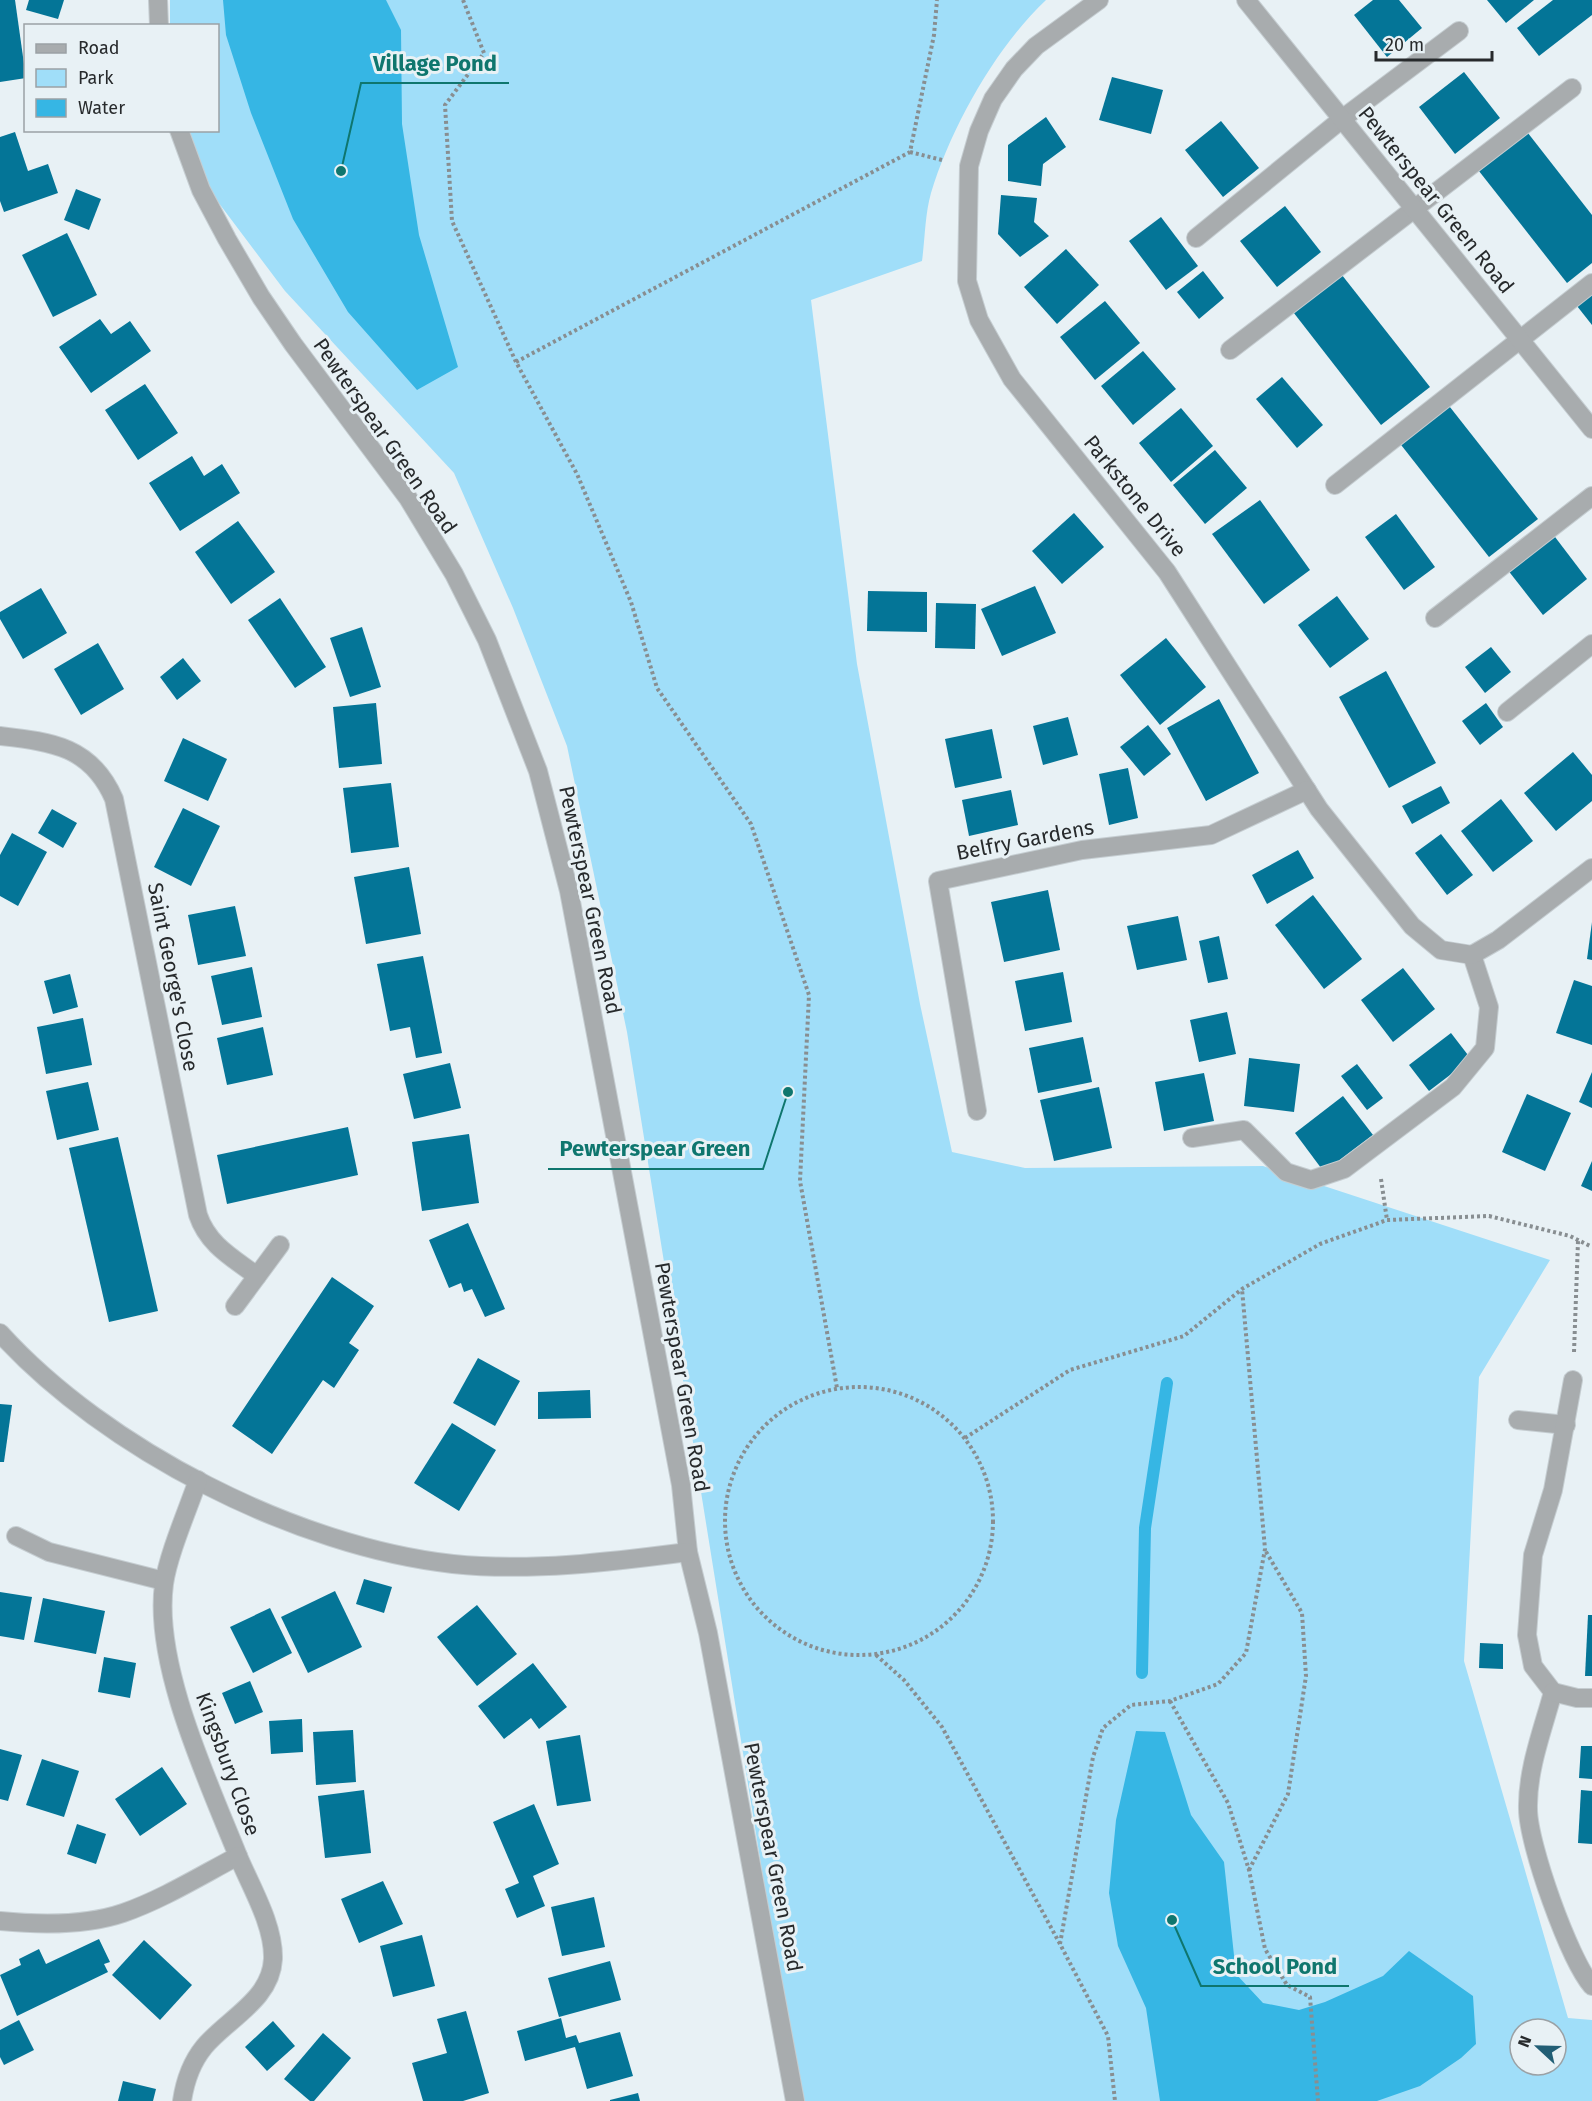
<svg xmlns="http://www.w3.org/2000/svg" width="1592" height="2101" viewBox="0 0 1592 2101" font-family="'Fira Sans',sans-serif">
	<rect width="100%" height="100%" fill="#e8f1f5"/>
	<path fill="#a0def9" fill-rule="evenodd" d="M170,0H1046C996,47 951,127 931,193C925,214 925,239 922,261L811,300L857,664L920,1004L952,1152L1025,1168L1263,1166L1550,1260L1479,1377L1464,1661L1568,2018L1592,2020V2101H799L627,1032L567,746L513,608L454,473L285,291L206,186L186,131L218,130V26H170ZM1520,2029H1556V2065H1520Z"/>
	<g fill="#36b6e4">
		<path d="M223,0H386L401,30L402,124L419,235L458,367L417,390L348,312L293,219L251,113L226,35Z"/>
		<path d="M1136,1731L1165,1732L1191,1815L1224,1862L1236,1974L1263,2003L1299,2010L1325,2002L1383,1976L1409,1951L1473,1996L1476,2044L1461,2058L1420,2086L1377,2101H1160L1146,2008L1118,1946L1109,1893L1116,1820Z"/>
	</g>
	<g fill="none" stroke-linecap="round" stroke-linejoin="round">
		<path stroke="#36b6e4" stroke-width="12" d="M1142,1673L1145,1528L1167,1383"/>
	</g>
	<g fill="#047597">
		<path d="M0,0H15L26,78L0,82Z"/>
		<path d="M29,0H64L58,19L26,10Z"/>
		<path d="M1373,0H1399L1422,28L1387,57L1354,15Z"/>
		<path d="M1487,0H1534L1506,23Z"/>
		<path d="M1553,0H1592V15L1539,56L1517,28Z"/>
		<path d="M1464,72L1500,118L1455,154L1419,107Z"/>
		<path d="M1112,77L1163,90L1151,134L1099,120Z"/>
		<path d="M1046,117L1066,147L1043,164L1041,186L1008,181V145Z"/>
		<path d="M1221,121L1259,168L1223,197L1185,150Z"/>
		<path d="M1524,128L1592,215V263L1567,283L1475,166Z"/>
		<path d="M15,132L28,171L48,164L58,193L4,212L0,201V137Z"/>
		<path d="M76,189L101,199L89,230L64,220Z"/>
		<path d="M1001,195L1037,198L1034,222L1049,236L1020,257L998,234Z"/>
		<path d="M1285,206L1321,252L1277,287L1240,241Z"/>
		<path d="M1161,217L1198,266L1166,290L1129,241Z"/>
		<path d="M67,233L97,295L53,317L22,255Z"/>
		<path d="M1066,249L1099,285L1057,324L1024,287Z"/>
		<path d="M1338,270L1430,387L1381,425L1290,308Z"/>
		<path d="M1203,271L1224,298L1199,319L1177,292Z"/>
		<path d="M1592,294V325L1577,306Z"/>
		<path d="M1105,301L1140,343L1095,380L1060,337Z"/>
		<path d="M100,319L111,334L130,321L151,351L91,393L59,347Z"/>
		<path d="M1143,351L1176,389L1133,425L1101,386Z"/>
		<path d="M1282,377L1323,425L1297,448L1256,399Z"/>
		<path d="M145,384L178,433L138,460L105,410Z"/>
		<path d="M1446,402L1538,519L1489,557L1398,441Z"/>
		<path d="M1181,408L1213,446L1171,482L1139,443Z"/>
		<path d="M1215,450L1247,488L1205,524L1173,485Z"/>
		<path d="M192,456L204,476L222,464L240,493L180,531L149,483Z"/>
		<path d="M1260,500L1310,570L1264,604L1212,534Z"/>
		<path d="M1074,513L1104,547L1062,584L1032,551Z"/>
		<path d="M1396,514L1435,567L1404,590L1365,537Z"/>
		<path d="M238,521L275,572L231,604L195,552Z"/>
		<path d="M1552,533L1587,579L1543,615L1507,569Z"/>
		<path d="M1035,586L1056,633L1002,656L981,609Z"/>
		<path d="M41,588L67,633L23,659L0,619V612Z"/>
		<path d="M868,591L927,592V632L867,631Z"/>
		<path d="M1337,596L1369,639L1330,668L1298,625Z"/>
		<path d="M280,598L326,667L295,688L248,620Z"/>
		<path d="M936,603L976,604L975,649L935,648Z"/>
		<path d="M362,627L381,687L350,697L330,638Z"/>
		<path d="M1166,638L1206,687L1160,725L1120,675Z"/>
		<path d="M98,643L124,689L81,715L54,669Z"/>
		<path d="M1491,647L1511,672L1485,693L1465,667Z"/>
		<path d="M183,658L201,681L177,700L160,677Z"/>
		<path d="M1386,671L1436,763L1389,788L1339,697Z"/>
		<path d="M1219,699L1259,773L1206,801L1167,728Z"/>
		<path d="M376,703L382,764L339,768L333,707Z"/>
		<path d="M1486,703L1503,727L1480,745L1462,721Z"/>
		<path d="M1068,717L1078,755L1043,765L1033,726Z"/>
		<path d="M1148,725L1171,754L1144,776L1120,747Z"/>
		<path d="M992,729L1002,778L955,788L945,739Z"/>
		<path d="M183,738L227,759L208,801L164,781Z"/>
		<path d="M1573,752L1592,775V801L1556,831L1524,793Z"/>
		<path d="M1128,768L1138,818L1109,825L1099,774Z"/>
		<path d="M391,783L399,847L351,853L343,788Z"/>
		<path d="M1441,786L1450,803L1412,824L1402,806Z"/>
		<path d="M1011,790L1018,825L969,836L962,800Z"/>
		<path d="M1501,799L1533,841L1493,872L1461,831Z"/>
		<path d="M183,808L220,826L191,886L154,867Z"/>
		<path d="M52,809L77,823L63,848L38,833Z"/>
		<path d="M12,833L47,852L18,906L0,896V855Z"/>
		<path d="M1441,834L1473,875L1447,895L1415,853Z"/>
		<path d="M1298,850L1314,878L1267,904L1252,875Z"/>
		<path d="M409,867L421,934L366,944L354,877Z"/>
		<path d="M1048,890L1060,950L1004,962L991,902Z"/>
		<path d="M1313,895L1362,959L1324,989L1275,925Z"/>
		<path d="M235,906L246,956L198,965L188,915Z"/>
		<path d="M1178,916L1187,960L1137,970L1127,926Z"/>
		<path d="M1592,922V960L1587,959Z"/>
		<path d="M1219,936L1228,979L1208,983L1199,941Z"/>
		<path d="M423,956L442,1053L416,1058L410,1027L390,1031L377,964Z"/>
		<path d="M252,967L262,1017L222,1025L211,976Z"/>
		<path d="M1403,968L1435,1009L1393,1042L1361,1000Z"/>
		<path d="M1063,972L1072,1022L1025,1031L1015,981Z"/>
		<path d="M70,974L78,1007L53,1014L44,981Z"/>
		<path d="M1574,980L1592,986V1045L1556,1033Z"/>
		<path d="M1227,1012L1236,1054L1199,1062L1190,1020Z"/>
		<path d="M83,1018L92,1065L46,1074L37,1027Z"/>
		<path d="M263,1027L273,1075L227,1085L217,1038Z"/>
		<path d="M1451,1033L1471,1059L1429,1091L1409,1065Z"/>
		<path d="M1083,1037L1092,1082L1038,1093L1029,1048Z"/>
		<path d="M1249,1058L1300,1064L1294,1112L1244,1106Z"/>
		<path d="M450,1063L461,1108L414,1119L403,1074Z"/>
		<path d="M1357,1064L1383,1098L1367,1110L1341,1076Z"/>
		<path d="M1592,1072V1108L1579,1102Z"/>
		<path d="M1204,1073L1214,1121L1164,1131L1155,1082Z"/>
		<path d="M88,1082L99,1130L57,1140L46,1091Z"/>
		<path d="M1099,1087L1112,1148L1054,1161L1040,1100Z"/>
		<path d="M1527,1094L1571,1113L1545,1171L1502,1152Z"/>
		<path d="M1343,1096L1373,1135L1324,1172L1295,1133Z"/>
		<path d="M348,1127L358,1175L227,1204L217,1155Z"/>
		<path d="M469,1134L479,1203L422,1211L412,1142Z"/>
		<path d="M118,1137L158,1311L109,1322L69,1148Z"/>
		<path d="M1592,1161V1191L1581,1186Z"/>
		<path d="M468,1223L505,1309L485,1317L472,1289L464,1292L461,1283L449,1288L429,1240Z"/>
		<path d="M332,1277L374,1306L349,1343L359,1350L334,1388L323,1380L272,1454L232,1426Z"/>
		<path d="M478,1358L520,1381L495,1426L453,1403Z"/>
		<path d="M590,1390L591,1418L538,1419V1392Z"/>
		<path d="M0,1404L12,1405L4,1462H0Z"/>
		<path d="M452,1423L496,1450L459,1511L414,1483Z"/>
		<path d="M364,1579L392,1587L384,1613L356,1604Z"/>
		<path d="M335,1591L362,1647L308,1673L281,1617Z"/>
		<path d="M0,1592L32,1597L24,1640L0,1636Z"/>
		<path d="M43,1598L105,1611L96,1654L34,1642Z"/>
		<path d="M477,1605L517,1654L477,1686L437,1637Z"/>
		<path d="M270,1608L292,1653L253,1673L230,1627Z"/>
		<path d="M1588,1615H1592V1676H1585Z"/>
		<path d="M1480,1643L1503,1644V1669L1479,1668Z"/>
		<path d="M104,1657L136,1663L130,1698L98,1692Z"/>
		<path d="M533,1663L567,1707L539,1729L531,1718L504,1739L478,1706Z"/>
		<path d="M250,1681L263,1712L235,1724L222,1693Z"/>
		<path d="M302,1719L303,1752L271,1754L269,1721Z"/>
		<path d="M353,1730L356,1782L316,1785L313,1732Z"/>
		<path d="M580,1735L591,1801L557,1806L546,1741Z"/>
		<path d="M1581,1746H1592V1779L1579,1778Z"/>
		<path d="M0,1749L22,1755L8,1801L0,1799Z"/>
		<path d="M42,1759L79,1771L64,1817L26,1805Z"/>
		<path d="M162,1767L187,1804L140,1836L115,1799Z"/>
		<path d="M364,1790L371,1853L325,1858L318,1796Z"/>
		<path d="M1581,1790L1592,1791V1844L1578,1843Z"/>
		<path d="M534,1804L559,1864L533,1876L545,1906L517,1918L505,1889L519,1883L493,1822Z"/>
		<path d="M77,1824L106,1834L96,1864L67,1854Z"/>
		<path d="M383,1881L403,1924L359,1943L341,1899Z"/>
		<path d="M594,1897L605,1947L562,1956L551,1907Z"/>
		<path d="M422,1935L435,1986L393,1997L380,1946Z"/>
		<path d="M99,1939L110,1962L104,1964L108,1972L17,2016L0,1975L21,1965L19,1959L39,1949L46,1964Z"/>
		<path d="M144,1940L192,1985L160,2020L112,1975Z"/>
		<path d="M610,1961L621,2000L559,2017L548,1978Z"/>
		<path d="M466,2011L489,2093L463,2101H423L412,2063L447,2053L437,2019Z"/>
		<path d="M561,2018L566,2038L576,2035L579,2043L620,2032L633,2076L587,2089L575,2047L525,2061L517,2031Z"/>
		<path d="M19,2020L34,2050L4,2065L0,2057V2030Z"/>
		<path d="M273,2021L295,2046L267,2071L245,2047Z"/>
		<path d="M323,2033L351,2058L314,2101H310L284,2079Z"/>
		<path d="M123,2081L156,2089L153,2101H118Z"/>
		<path d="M638,2093L640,2101H610V2100Z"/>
	</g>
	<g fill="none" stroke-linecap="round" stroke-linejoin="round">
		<defs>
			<g id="service">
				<path d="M1196,238L1342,119L1459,31"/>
				<path d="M1230,350L1572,88"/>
				<path d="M1335,485L1592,283"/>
				<path d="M1435,618L1592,496"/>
				<path d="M1507,712L1592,644"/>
				<path d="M1192,1138L1244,1130L1286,1172L1311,1180L1344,1169L1453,1087L1485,1048L1489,1007L1472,955"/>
			</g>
			<g id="minor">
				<path d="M158,0L159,26"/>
				<path d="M1099,0L1036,46L1014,69L993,99L979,131L969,166L967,281L979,320L1012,379L1167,572L1319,809L1412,926L1441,950L1472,955L1498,940L1592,868"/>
				<path d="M1246,0L1592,429"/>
				<path d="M179,130L201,190L227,239L261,297L293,344L408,498L454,574L487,640L538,771L569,891L681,1485L688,1552L708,1633L795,2101"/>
				<path d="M0,736C52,742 91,746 114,799L198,1215C208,1245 233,1258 257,1276"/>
				<path d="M977,1111L938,881L1082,850L1211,835L1307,790"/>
				<path d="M235,1306L280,1245"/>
				<path d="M0,1333C105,1449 297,1547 453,1564C531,1572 610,1562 688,1552"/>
				<path d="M1518,1420L1566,1425"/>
				<path d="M16,1536L49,1552L164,1581"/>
				<path d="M1553,1692L1533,1666L1527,1635L1533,1555L1553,1490L1573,1380"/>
				<path d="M1553,1692C1543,1729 1527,1770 1528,1809C1528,1844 1569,1959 1592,1986"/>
				<path d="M1553,1692L1577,1698H1592"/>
				<path d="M0,1921C40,1925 85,1926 123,1913C163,1899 200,1876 238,1856C208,1781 153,1664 164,1584C168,1555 188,1509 198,1480"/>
				<path d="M182,2101C185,2081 191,2063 204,2047C227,2019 271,2000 273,1959C274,1925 251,1887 238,1856"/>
			</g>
		</defs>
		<use href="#service" stroke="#c5cdd1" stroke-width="20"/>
		<use href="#minor" stroke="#c5cdd1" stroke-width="20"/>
		<g stroke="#888e91" stroke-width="4" stroke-dasharray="3 3" stroke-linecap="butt">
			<path d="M463,0L484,53L445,105L452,221L516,362L577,474L631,602L657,688L751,824L809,995L800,1181L837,1388"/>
			<path d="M910,152L942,160"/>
			<path d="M516,362L910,152L934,35L937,0"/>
			<path d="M1381,1179L1387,1220"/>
			<path d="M1574,1352L1578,1241"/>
			<circle cx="859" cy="1521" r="134"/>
			<path d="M965,1438L1070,1370L1184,1336L1242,1289L1320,1244L1387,1220L1489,1216L1570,1236L1592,1247"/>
			<path d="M876,1655L904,1680L942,1727L1060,1944L1108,2036L1115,2101"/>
			<path d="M1170,1701L1228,1803L1249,1870L1265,1949L1287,1985L1310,1997L1318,2101"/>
			<path d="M1249,1870L1288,1794L1306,1676L1302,1613L1265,1550"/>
			<path d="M1060,1944L1093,1757L1103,1728L1131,1705L1170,1701L1218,1684L1246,1653L1265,1549L1242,1289"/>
		</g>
		<use href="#service" stroke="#a8acae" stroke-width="18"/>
		<use href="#minor" stroke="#a8acae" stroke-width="18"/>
	</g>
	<g text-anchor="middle" stroke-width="6" stroke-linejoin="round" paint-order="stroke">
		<g font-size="21" fill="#272a2c" stroke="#e8f1f5">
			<text transform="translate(1436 200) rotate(51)" y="7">Pewterspear Green Road</text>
			<text transform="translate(385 436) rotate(55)" y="7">Pewterspear Green Road</text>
			<text transform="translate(1135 496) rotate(51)" y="7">Parkstone Drive</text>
			<text transform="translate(1025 840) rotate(-11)" y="7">Belfry Gardens</text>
			<text transform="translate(590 900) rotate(78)" y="7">Pewterspear Green Road</text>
			<text transform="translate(173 977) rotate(79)" y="7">Saint George's Close</text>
			<text transform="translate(682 1377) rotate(80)" y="7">Pewterspear Green Road</text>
			<text transform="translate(228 1764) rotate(70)" y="7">Kingsbury Close</text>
			<text transform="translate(773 1857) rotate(79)" y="7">Pewterspear Green Road</text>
		</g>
	</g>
	<path fill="none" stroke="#0f766e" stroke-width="2" d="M341 171L361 83H509M788 1092L763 1169H548M1172 1920L1201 1986H1349"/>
	<g fill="#0f766e" stroke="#e8f1f5" stroke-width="2">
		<circle cx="341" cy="171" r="6"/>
		<circle cx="788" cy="1092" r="6"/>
		<circle cx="1172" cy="1920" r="6"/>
	</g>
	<g font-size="22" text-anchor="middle" font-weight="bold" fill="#0f766e" stroke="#e8f1f5" stroke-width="6" stroke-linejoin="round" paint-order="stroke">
		<text x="435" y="71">Village Pond</text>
		<text x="655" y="1156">Pewterspear Green</text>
		<text x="1275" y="1974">School Pond</text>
	</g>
	<rect x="24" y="24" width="195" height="108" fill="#e8f1f5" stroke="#9ba1a5" stroke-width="1.5"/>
	<rect x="36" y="44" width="30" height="9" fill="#a8acae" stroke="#9ba1a5" stroke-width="1.5"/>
	<text x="78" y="54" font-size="18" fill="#272a2c">Road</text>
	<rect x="36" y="69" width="30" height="18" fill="#a0def9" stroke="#9ba1a5" stroke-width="1.5"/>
	<text x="78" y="84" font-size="18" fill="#272a2c">Park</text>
	<rect x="36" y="99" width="30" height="18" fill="#36b6e4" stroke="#9ba1a5" stroke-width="1.5"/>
	<text x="78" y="114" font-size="18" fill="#272a2c">Water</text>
	<g transform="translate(1538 2047) rotate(292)"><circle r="28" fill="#e8f1f5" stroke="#9ba1a5" stroke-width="1.5"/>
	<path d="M0-4.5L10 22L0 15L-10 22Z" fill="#215e75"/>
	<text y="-9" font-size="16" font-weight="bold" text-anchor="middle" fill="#272a2c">N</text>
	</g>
	<path d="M1376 51v9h116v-9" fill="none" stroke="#272a2c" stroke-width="3"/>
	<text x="1385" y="51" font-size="18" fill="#272a2c" stroke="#e8f1f5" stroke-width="4.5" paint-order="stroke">20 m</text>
</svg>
